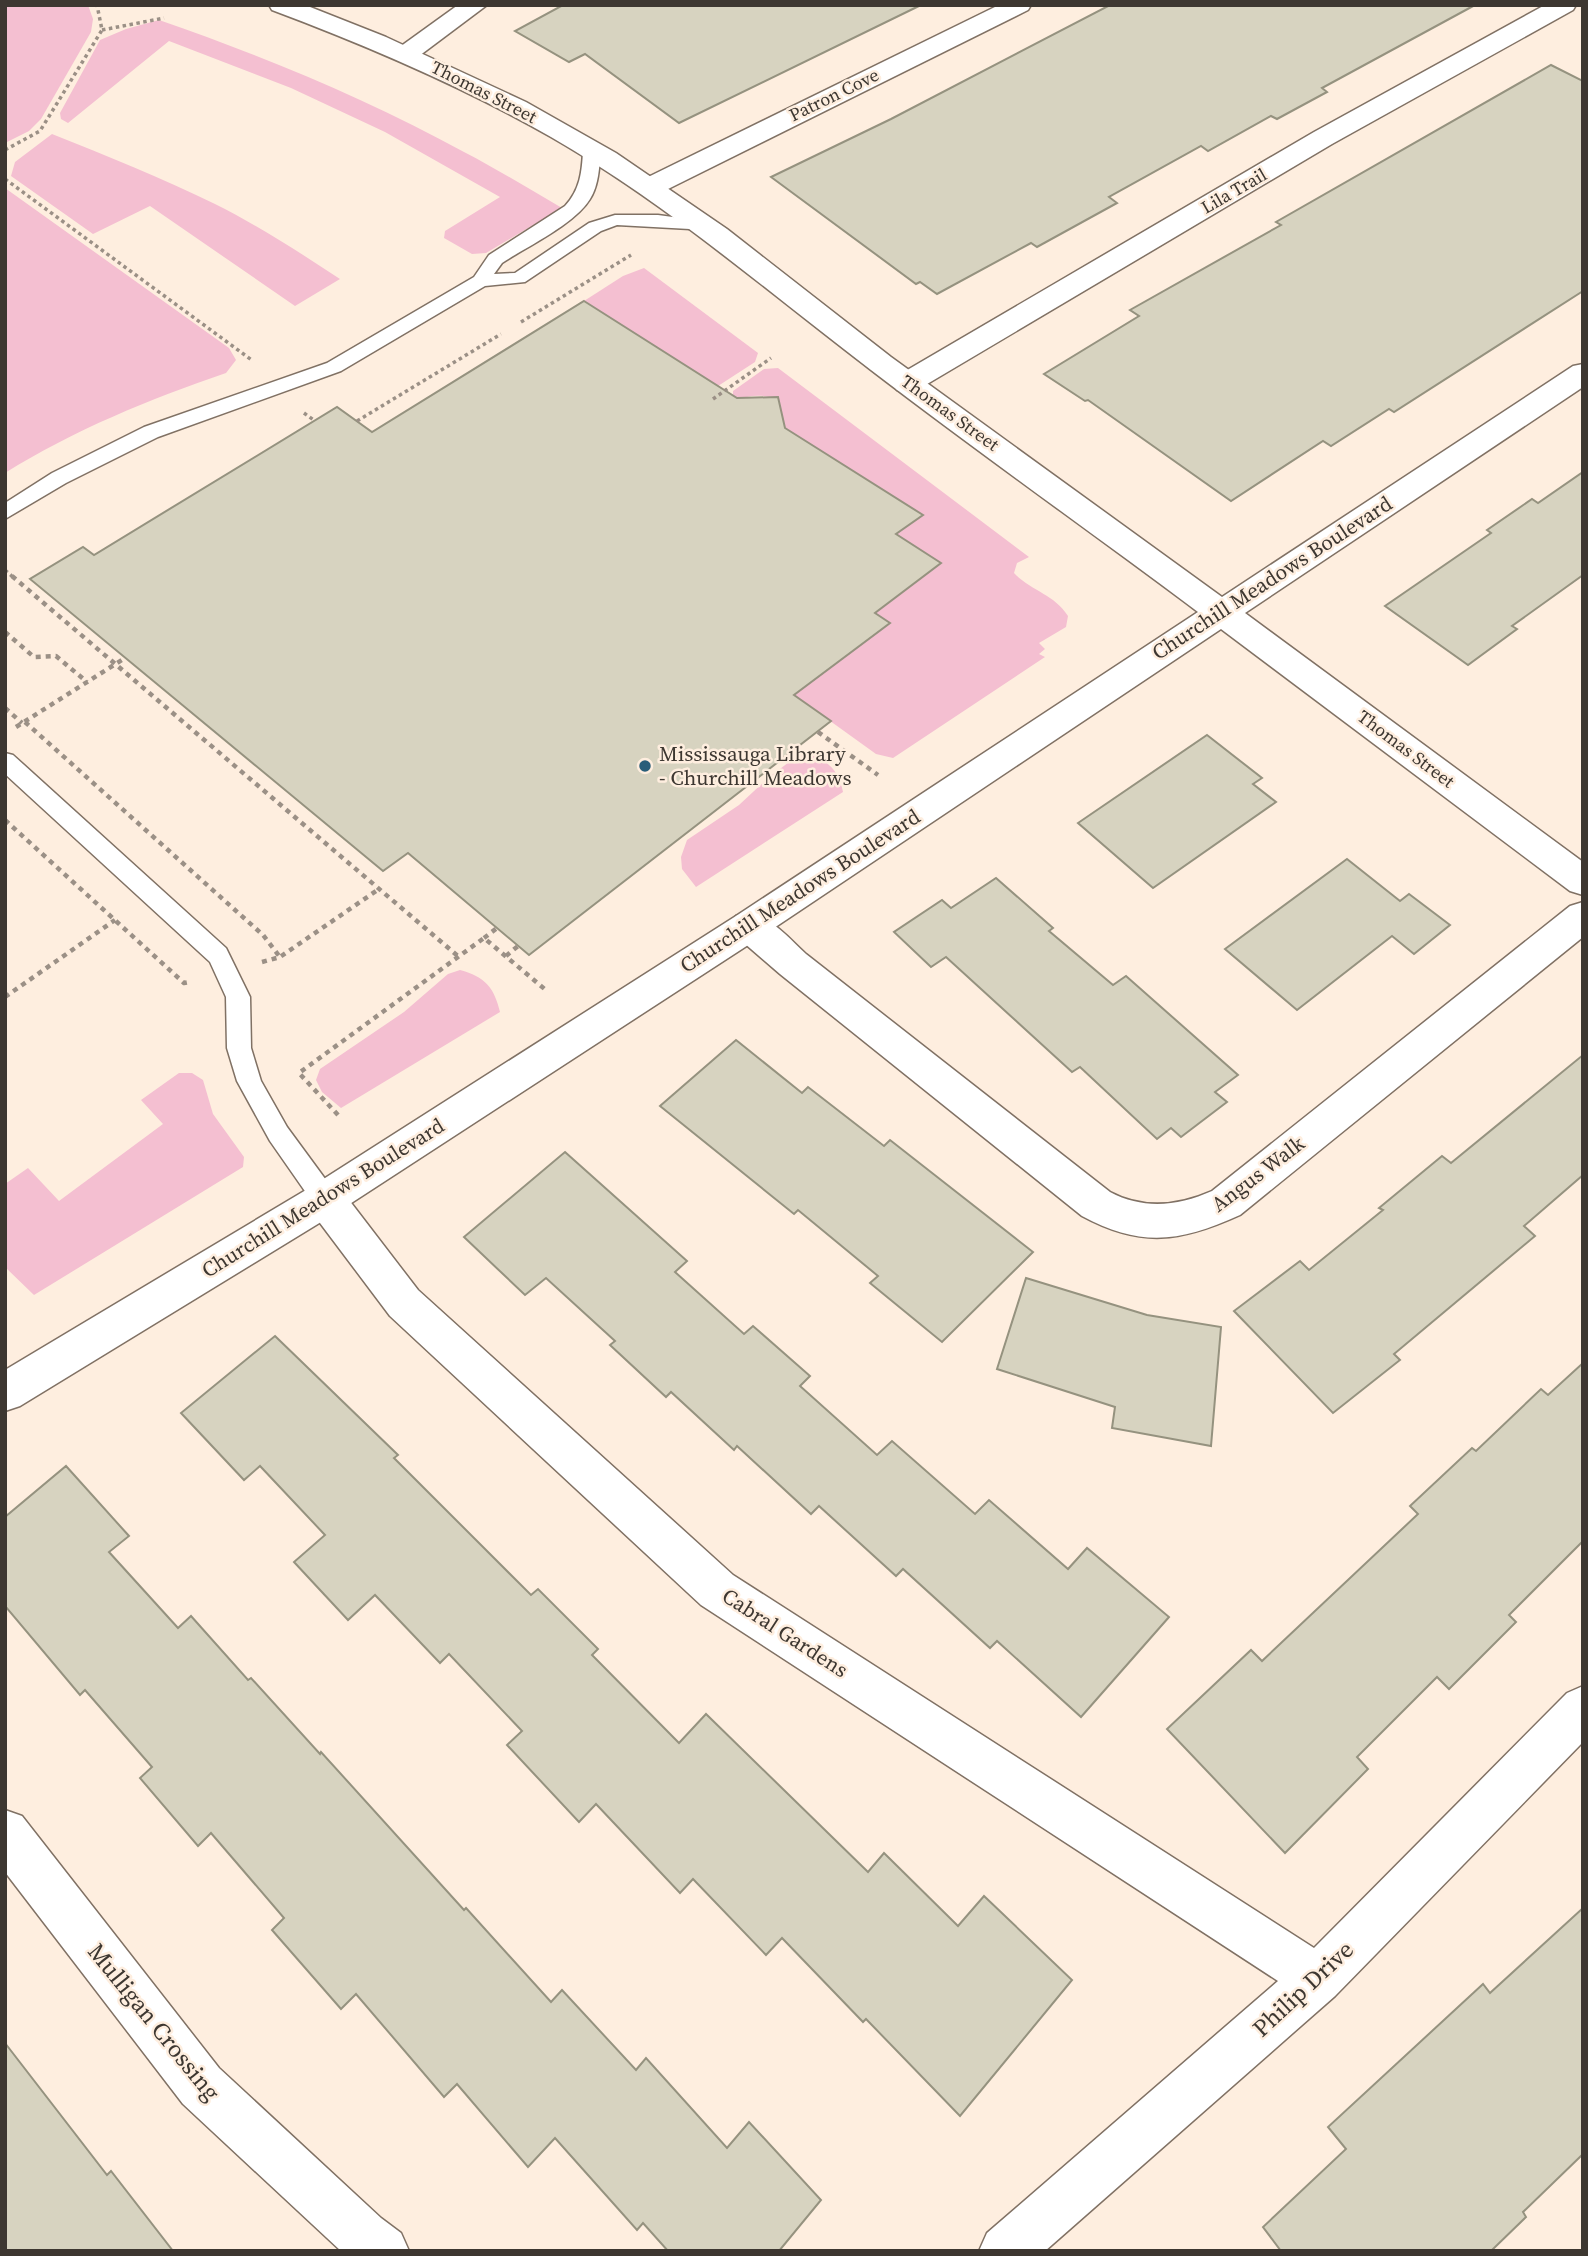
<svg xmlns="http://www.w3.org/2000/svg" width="1588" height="2256" viewBox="0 0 1588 2256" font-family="'Source Serif 4',serif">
	<rect width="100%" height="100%" fill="#feeedf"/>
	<g fill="#f4bfd1">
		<path d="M5,5H88L93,19L91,32L41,119L29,131L5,143Z"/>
		<path d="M159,20C263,56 367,99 464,152C497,169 529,189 562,208L486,253L472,254L444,238L445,231L500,197L385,132L291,88L169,41L68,123L61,119L60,113L100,40L126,29Z"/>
		<path d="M52,134C107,156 162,178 215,204C259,226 299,252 340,279L295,306L150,206L93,234L11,176L15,162Z"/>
		<path d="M5,188L229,348L236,360L226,373C150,399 74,430 5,473Z"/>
		<path d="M644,268L758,353L755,362L718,386L584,301L623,276Z"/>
		<path d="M778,368L1029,557L1017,563L1014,573C1031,591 1054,594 1068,616L1066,627L1039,643L1045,649L1039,654L1045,657L893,758L876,754L794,695L889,623L875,613L941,563L896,534L923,515L786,446C780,427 783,418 779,401C764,393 749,395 733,401V391L764,369Z"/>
		<path d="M801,753C824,756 839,769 843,792L696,887L682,869L681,857L687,840L739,805L768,778Z"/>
		<path d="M460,970C485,977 494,987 500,1012L341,1108L322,1092L316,1080L320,1069L404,1012L448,974Z"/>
		<path d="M179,1073H192L203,1080L213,1114L244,1157L243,1167L34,1295L5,1267V1184L28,1168L59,1201L163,1124L141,1100Z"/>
	</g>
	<g fill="#d7d3c0" stroke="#95927f" stroke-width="2">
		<path d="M563,5H921L679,123L585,54L569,62L515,31Z"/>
		<path d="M1110,5H1475L1322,88L1327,92L1277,119L1271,116L1208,151L1201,146L1109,197L1117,203L1037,247L1031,243L937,294L920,282L916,284L771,177L891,119Z"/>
		<path d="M1551,65L1583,81V291L1394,412L1389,409L1331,446L1323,441L1231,501L1088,400L1085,401L1044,374L1139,316L1130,310L1281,225L1276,222Z"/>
		<path d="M584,301L737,398L778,397L785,428L923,515L896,534L941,563L875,613L890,623L794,695L831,721L529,955L408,853L383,871L30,579L83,547L94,555L337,407L372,432Z"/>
		<path d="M1583,472V575L1512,626L1517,629L1468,665L1385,606L1491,533L1487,530L1532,499L1538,503Z"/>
		<path d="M1207,735L1262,778L1253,784L1276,802L1153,888L1078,823Z"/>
		<path d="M1347,859L1400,901L1409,894L1450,925L1414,954L1392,936L1297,1010L1225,949Z"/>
		<path d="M996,878L1053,928L1049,931L1113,985L1126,976L1238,1075L1215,1092L1227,1102L1181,1137L1171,1128L1157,1139L1080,1067L1072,1072L946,957L931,967L894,932L942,900L951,908Z"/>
		<path d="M736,1040L802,1093L808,1087L884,1146L890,1140L1033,1252L942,1342L870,1283L878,1276L798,1210L794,1214L660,1106Z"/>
		<path d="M1583,1055V1175L1524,1226L1535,1236L1394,1354L1400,1360L1333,1413L1234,1311L1300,1261L1309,1270L1383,1210L1379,1208L1442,1156L1451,1163Z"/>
		<path d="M565,1152L687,1261L675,1272L744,1334L753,1326L810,1376L800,1386L877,1455L892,1441L975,1514L989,1500L1068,1569L1087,1548L1169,1617L1081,1717L997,1641L990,1648L903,1569L896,1576L819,1506L811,1514L737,1446L734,1450L671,1392L666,1397L610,1345L615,1341L546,1278L525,1295L464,1237Z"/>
		<path d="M1026,1278L1147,1315L1221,1327L1211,1446L1112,1428L1115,1407L997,1369Z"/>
		<path d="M275,1336L398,1455L394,1458L531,1595L538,1589L598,1649L592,1655L679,1743L706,1714L868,1872L884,1853L958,1926L984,1896L1072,1980L960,2116L866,2019L863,2022L782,1938L766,1955L693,1879L680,1893L596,1804L579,1822L507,1745L522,1731L449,1654L440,1663L375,1595L348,1620L294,1562L325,1535L260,1466L244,1480L181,1413Z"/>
		<path d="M1583,1363V1541L1509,1615L1516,1622L1449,1689L1437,1677L1357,1757L1368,1769L1285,1853L1167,1729L1251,1650L1262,1661L1418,1514L1410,1506L1472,1448L1476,1451L1541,1389L1548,1395Z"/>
		<path d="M66,1466L129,1536L109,1552L178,1628L191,1616L248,1680L251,1678L320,1754L321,1752L464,1910L466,1908L551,2002L562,1990L636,2070L646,2058L727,2148L749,2122L821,2200L779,2251H668L643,2223L637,2230L555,2138L528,2167L457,2084L444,2097L356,1994L341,2009L272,1930L284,1918L211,1833L198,1846L140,1778L152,1767L85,1690L80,1695L5,1606V1517Z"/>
		<path d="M1583,1908V2154L1523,2212L1526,2217L1491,2251H1281L1263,2227L1346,2149L1328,2127L1483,1984L1490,1993Z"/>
		<path d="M5,2043L107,2175L111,2171L173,2251H5Z"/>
	</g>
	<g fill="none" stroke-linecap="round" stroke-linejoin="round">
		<defs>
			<g id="lane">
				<path d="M592,146L601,151C599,166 599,185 590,199C575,224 526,247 502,263L494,274L515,273L589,223L615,215H658L702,221L711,226L708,230L617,225L601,231L525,282L485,286L341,371L158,437L66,483L5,519V503L52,473L144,427L327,363L474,277L489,255L565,206C580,190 582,172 583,151Z"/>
				<path d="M5,753L13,755L226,948L250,997L251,1048L261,1081L287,1127L334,1191L338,1199L334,1207L325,1210L316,1207L270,1141L237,1081L227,1048L226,997L210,962L5,774Z"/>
			</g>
			<g id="street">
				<path d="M458,5H487L415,59L406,62L397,59L393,54L397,49Z"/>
				<path d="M999,5H1031L1028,10L660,193L650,195L640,193L636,187L640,181Z"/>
				<path d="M1545,5H1576L1573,10L1332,144L917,390L907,393L897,390L892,383L897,376L1314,132Z"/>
				<path d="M1583,902V937L1240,1215C1181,1242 1141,1248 1082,1216L780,974L736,936L731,926L736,916C764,907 786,936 806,954L1110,1192C1144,1210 1178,1206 1212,1191L1570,906Z"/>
				<path d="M325,1182L339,1187L418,1290L733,1575L1314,1948L1567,1693L1583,1686V1742L1335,1996L1045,2251H979L987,2233L1278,1981L701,1605L390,1316L311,1211L305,1199L311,1187Z"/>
				<path d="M5,1810L22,1816L219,2068L381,2218L401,2233L409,2251H341L183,2104L5,1872Z"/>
			</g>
			<path id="secondary" d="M269,5H305L386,37L526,102L616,153L727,229L891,357L1222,597L1573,366L1583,364V387L1245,613L1583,862V895L1570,891L1221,629L762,936L339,1211L20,1406L5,1411V1370L311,1187L736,916L1198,612C1090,531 979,453 871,370C766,290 666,203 551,137C462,86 368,46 272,10Z"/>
		</defs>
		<use href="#lane" stroke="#807164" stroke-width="3"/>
		<use href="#street" stroke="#807164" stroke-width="3"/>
		<use href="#secondary" stroke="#807164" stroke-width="3"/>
		<g stroke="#9b9086" stroke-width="3.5" stroke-dasharray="3.5 3.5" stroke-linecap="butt">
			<path d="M102,30L164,18"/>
			<path d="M5,150L40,131L102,30L97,5"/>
			<path d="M5,179L253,361"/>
			<path d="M521,322L631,255"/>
			<path d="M713,399L771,358"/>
			<path d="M304,413L315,421"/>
			<path d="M357,421L501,334"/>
			<path d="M5,570L14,578"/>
		</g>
		<g stroke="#9b9086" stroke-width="4.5" stroke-dasharray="5 5" stroke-linecap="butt">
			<path d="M12,576L459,957"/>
			<path d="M5,632L34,657L56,656L87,682"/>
			<path d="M5,708L22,723"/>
			<path d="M25,722L263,935L280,957"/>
			<path d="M16,727L125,658"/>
			<path d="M818,732L878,775"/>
			<path d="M5,820L184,983L189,982"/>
			<path d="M484,938L497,928"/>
			<path d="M506,956L518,946"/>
			<path d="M262,962L280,957L379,889"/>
			<path d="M5,997L115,920"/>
			<path d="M338,1115L299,1073L484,938L547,991"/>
		</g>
		<use href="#lane" fill="#fff" fill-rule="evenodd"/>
		<use href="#street" fill="#fff" fill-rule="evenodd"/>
		<use href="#secondary" fill="#fff" fill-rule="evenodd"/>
	</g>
	<circle fill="#285d79" stroke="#feeedf" stroke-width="2.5" cx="645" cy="766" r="7"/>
	<g text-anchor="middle" stroke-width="5" stroke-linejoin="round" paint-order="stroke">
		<g font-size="18" fill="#3d3731" stroke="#feeedf">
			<text transform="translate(484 92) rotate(27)" y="6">Thomas Street</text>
			<text transform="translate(834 95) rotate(-26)" y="6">Patron Cove</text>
			<text transform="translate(1234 191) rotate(-30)" y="6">Lila Trail</text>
			<text transform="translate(950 413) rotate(36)" y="6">Thomas Street</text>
			<text transform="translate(1406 749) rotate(37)" y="6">Thomas Street</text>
		</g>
		<g font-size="21" fill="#3d3731" stroke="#feeedf">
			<text transform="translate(1272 578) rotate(-33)" y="7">Churchill Meadows Boulevard</text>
			<text transform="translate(800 891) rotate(-33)" y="7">Churchill Meadows Boulevard</text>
			<text transform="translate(1258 1174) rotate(-37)" y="7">Angus Walk</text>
			<text transform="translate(323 1198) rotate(-32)" y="7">Churchill Meadows Boulevard</text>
			<text transform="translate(785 1633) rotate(33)" y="7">Cabral Gardens</text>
		</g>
		<g font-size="21" fill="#3d3731" stroke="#feeedf" text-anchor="start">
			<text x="659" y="761">Mississauga Library<tspan x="659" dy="24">- Churchill Meadows</tspan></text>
		</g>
		<g font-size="24" fill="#3d3731" stroke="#feeedf">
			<text transform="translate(1303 1989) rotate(-43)" y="8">Philip Drive</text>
			<text transform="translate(154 2022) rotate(51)" y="8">Mulligan Crossing</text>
		</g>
	</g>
	<rect width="1588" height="2256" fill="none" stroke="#3d3731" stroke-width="14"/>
</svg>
